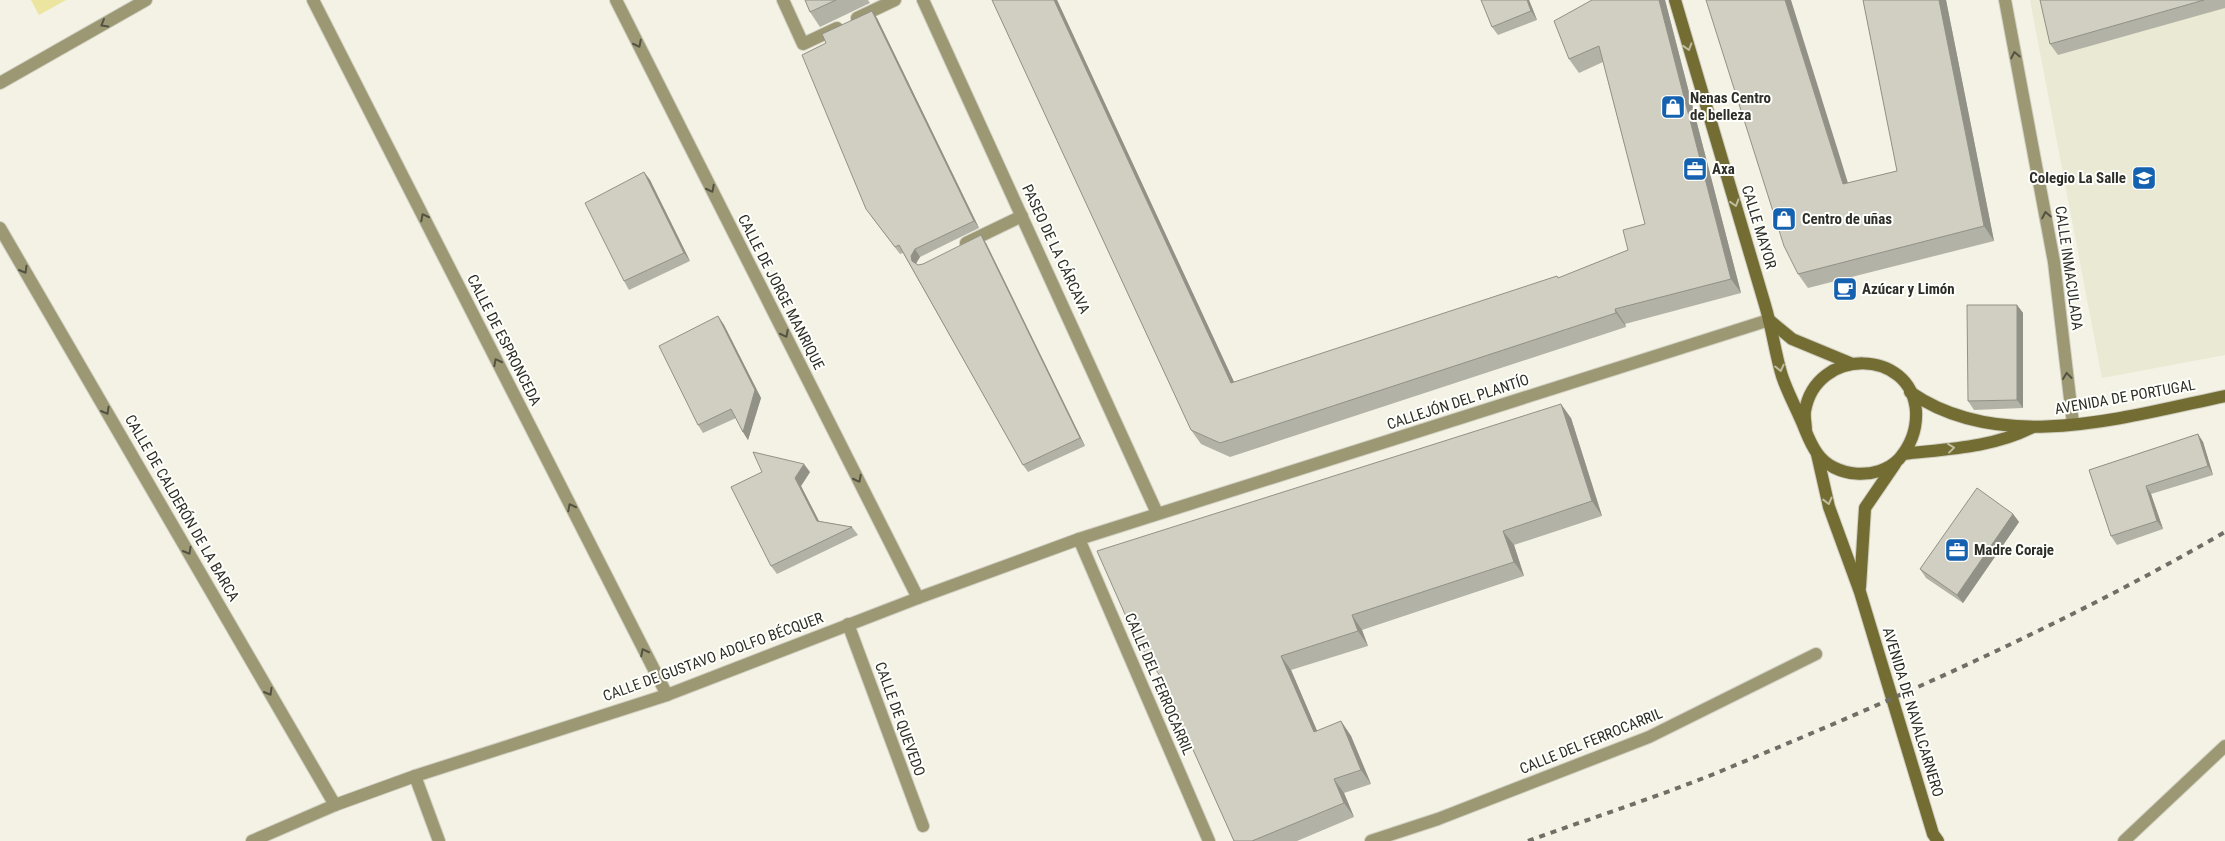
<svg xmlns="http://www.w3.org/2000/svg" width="2225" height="841" viewBox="0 0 2225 841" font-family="'Roboto Condensed',sans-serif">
	<rect width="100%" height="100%" fill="#f3f2e4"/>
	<path fill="#eae9d3" d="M2030,0H2225V355L2102,378Z"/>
	<path fill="#ebe5a0" d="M31,0H66L39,15Z"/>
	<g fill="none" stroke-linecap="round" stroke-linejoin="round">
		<defs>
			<g id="lane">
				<path d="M783,0L803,44L837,28"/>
				<path d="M857,18L895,0"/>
				<path d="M966,243L1022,216"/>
			</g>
			<g id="street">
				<path d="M313,0L667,695"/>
				<path d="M616,0L918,598"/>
				<path d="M923,0L1157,513"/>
				<path d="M2005,0L2054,262L2073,424"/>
				<path d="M0,83L146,0"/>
				<path d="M0,228L335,805"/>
				<path d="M1079,539L1209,841"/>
				<path d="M848,624L923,826"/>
				<path d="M415,776L439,841"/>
				<path d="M252,841L335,805L415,776L667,695L918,598L1079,539L1769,320"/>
				<path d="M1371,841L1438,819L1649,737L1816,654"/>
				<path d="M2124,841L2225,746"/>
			</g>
			<g id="secondary">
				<path d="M1675,0C1705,102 1735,204 1765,305C1772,328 1775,353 1782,376C1787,391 1795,406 1801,420C1806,431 1810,444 1817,453C1834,478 1878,481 1899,459C1911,445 1917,430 1916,411C1911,348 1816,347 1805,411C1804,417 1806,424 1806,431"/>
				<path d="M1769,320L1792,339L1850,363"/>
				<path d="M1910,392C2001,455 2125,417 2225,396"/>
				<path d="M1817,454L1829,507L1860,592L1933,834L1938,841"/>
				<path d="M1903,454C1946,449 1991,448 2031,428"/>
				<path d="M1860,587L1865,508L1895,464"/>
			</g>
		</defs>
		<use href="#lane" stroke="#d0cfc2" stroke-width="14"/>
		<use href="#street" stroke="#d0cfc2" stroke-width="14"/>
		<use href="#secondary" stroke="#d0cfc2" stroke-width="14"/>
		<use href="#lane" stroke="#9b9873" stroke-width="12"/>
		<use href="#street" stroke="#9b9873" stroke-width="12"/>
		<use href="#secondary" stroke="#736d33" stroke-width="12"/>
		<path stroke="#6f6f67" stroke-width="4" stroke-dasharray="6 6" stroke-linecap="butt" d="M1528,841C1594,817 1661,796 1726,769C1896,699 2066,624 2225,532"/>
	</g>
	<g fill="#b3b2a6">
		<path d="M805,0H868L870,3L820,27L810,12Z"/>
		<path d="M992,0H1057L1234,382L1559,278L1628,250L1645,224L1603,62L1579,73L1569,59L1592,0H1665L1741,293L1625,324L1626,327L1230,457L1201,444L1191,430Z"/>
		<path d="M1481,0H1529L1537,20L1498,35L1492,27Z"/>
		<path d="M1863,0H1946L1994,241L1808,288L1798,274L1848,183L1897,171Z"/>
		<path d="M2040,0H2225V8L2058,55L2050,44Z"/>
		<path d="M877,18L979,228L920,257L916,264L918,265L923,264L986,243L1085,446L1028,472L1023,465L903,253L900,254L871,216Z"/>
		<path d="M644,172L650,180L690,261L629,290L624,281Z"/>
		<path d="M2017,305L2023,313V408L1974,410L1968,401Z"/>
		<path d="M718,316L724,325L761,398L748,440L743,432L736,418L703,433L698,425Z"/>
		<path d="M1571,418L1602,516L1514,545L1524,576L1362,630L1368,646L1291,670L1317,731L1341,721L1351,736L1371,784L1344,793L1354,817L1297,841H1234L1160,676Z"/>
		<path d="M2198,434L2203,442L2213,475L2151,494L2163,529L2117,545L2111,536L2089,470Z"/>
		<path d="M810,472L801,486L819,521L852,527L858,535L777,574L771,566L731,487Z"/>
		<path d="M2013,514L2019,522L1963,603L1926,578L1920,569Z"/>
	</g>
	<g fill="#929187">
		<path d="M1054,0H1057L1241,397L1231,383Z"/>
		<path d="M1527,0H1529L1537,20L1531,11Z"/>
		<path d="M1659,0H1665L1741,293L1731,279Z"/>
		<path d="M1785,0H1791L1853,199L1843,184Z"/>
		<path d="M1939,0H1946L1994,241L1984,226Z"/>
		<path d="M872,11L877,18L979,228L974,221Z"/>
		<path d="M644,172L650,180L690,261L684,253Z"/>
		<path d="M981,235L986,243L1085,446L1080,438Z"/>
		<path d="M915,249L920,257L916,263L917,268L912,261L911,256Z"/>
		<path d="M2017,305L2023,313V408L2017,400Z"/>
		<path d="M1615,309L1625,324L1626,327L1616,313Z"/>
		<path d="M718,316L724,325L761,398L748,440L743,432Z"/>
		<path d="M1561,404L1571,418L1602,516L1592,501Z"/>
		<path d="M2198,434L2203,442L2213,475L2208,466Z"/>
		<path d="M804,464L810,472L801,486L823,529L817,521L795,478Z"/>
		<path d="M2146,486L2151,494L2163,529L2157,521Z"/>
		<path d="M2013,514L2019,522L1963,603L1957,595Z"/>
		<path d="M1503,531L1514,545L1524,576L1514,562Z"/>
		<path d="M1352,615L1362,630L1368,646L1358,631Z"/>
		<path d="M1281,656L1291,670L1324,747L1314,732Z"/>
		<path d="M1341,721L1351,736L1371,784L1361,770Z"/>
		<path d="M1334,779L1344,793L1354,817L1344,803Z"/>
	</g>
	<g fill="#d0cfc1" stroke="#929187">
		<path d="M805,0H836L810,12Z"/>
		<path d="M992,0H1054L1231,383L1557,276L1558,278L1628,250L1623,230L1645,224L1599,46L1569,59L1554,21L1592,0H1659L1731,279L1615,309L1616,313L1220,443L1191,430Z"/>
		<path d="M1481,0H1527L1531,11L1492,27Z"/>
		<path d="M1706,0H1785L1843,184L1897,171L1863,0H1939L1984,226L1798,274L1784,246Z"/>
		<path d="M2040,0H2204L2050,44Z"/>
		<path d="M872,11L974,221L915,249L911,256L912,261L918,265L923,264L981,235L1080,438L1023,465L899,245L895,247L866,209L802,55L826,43L822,34Z"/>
		<path d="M644,172L684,253L624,281L585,203Z"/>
		<path d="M1967,305H2017V400L1968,401Z"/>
		<path d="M718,316L755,390L743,432L731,409L698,425L659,346Z"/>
		<path d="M1561,404L1592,501L1503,531L1514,562L1352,615L1358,631L1281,656L1314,732L1341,721L1361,770L1334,779L1344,803L1252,841H1234L1160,676L1136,639L1097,551Z"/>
		<path d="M2198,434L2208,466L2146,486L2157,521L2111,536L2089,470Z"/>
		<path d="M753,452L804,464L795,478L817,521L852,527L771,566L731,487L762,472Z"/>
		<path d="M1977,488L2013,514L1957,595L1920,569Z"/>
	</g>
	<defs><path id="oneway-chevron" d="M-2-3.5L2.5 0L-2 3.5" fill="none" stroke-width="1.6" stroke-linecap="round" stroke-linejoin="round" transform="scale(1.25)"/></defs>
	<g stroke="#545343">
		<use href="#oneway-chevron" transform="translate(104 24) rotate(150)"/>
		<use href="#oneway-chevron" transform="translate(638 44) rotate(63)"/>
		<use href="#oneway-chevron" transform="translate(2015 55) rotate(-101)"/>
		<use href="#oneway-chevron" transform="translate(711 189) rotate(63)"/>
		<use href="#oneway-chevron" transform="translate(2046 215) rotate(-101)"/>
		<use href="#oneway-chevron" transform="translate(424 217) rotate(-117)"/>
		<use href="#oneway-chevron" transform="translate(24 270) rotate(60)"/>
		<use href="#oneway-chevron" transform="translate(785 334) rotate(63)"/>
		<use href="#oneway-chevron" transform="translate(497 362) rotate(-117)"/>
		<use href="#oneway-chevron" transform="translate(2067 376) rotate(-97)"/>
		<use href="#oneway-chevron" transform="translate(106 411) rotate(60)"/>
		<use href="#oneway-chevron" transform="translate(858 479) rotate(63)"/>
		<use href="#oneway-chevron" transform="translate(571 507) rotate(-117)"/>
		<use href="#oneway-chevron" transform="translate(188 551) rotate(60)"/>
		<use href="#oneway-chevron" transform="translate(644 652) rotate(-117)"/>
		<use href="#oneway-chevron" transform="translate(269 692) rotate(60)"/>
	</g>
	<g stroke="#c0bda2">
		<use href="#oneway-chevron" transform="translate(1688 47) rotate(73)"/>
		<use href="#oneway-chevron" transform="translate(1735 203) rotate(73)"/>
		<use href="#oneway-chevron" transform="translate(1780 368) rotate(77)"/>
		<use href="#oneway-chevron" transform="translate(1951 448) rotate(-7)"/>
		<use href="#oneway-chevron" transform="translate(1828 501) rotate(76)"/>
	</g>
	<defs>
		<symbol id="shop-square" viewBox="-11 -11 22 22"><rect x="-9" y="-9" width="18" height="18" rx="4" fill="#1461b0" stroke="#fffffc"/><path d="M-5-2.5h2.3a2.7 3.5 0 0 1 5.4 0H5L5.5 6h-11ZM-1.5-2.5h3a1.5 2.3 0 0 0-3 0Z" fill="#fff"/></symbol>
		<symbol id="office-square" viewBox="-11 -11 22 22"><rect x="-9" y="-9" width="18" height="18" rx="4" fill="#1461b0" stroke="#fffffc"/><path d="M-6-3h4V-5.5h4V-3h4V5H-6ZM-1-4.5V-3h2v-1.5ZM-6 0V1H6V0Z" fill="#fff"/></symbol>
		<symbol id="school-square" viewBox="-11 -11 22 22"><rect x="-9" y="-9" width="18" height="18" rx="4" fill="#1461b0" stroke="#fffffc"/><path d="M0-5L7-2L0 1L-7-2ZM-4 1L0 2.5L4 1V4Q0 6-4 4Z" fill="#fff"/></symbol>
		<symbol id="cafe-square" viewBox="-11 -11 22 22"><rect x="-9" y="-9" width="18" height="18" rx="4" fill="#1461b0" stroke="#fffffc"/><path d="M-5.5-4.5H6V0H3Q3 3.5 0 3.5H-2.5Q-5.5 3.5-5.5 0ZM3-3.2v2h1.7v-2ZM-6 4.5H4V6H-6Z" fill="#fff"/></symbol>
	</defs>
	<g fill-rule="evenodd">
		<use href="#shop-square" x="1659" y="93" width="28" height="28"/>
		<use href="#office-square" x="1681" y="155" width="28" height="28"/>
		<use href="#school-square" x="2130" y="164" width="28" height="28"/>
		<use href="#shop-square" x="1770" y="205" width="28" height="28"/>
		<use href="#cafe-square" x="1831" y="275" width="28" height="28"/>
		<use href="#office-square" x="1943" y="536" width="28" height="28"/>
	</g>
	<g text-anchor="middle" stroke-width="4" stroke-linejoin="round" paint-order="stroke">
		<g font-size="15" font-weight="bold" fill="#2e2e29" stroke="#fffffc" text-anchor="start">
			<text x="1690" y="103">Nenas Centro<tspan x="1690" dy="17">de belleza</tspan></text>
			<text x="1712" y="174">Axa</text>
			<text x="2126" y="183" text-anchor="end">Colegio La Salle</text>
			<text x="1802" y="224">Centro de uñas</text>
			<text x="1862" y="294">Azúcar y Limón</text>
			<text x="1974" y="555">Madre Coraje</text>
		</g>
		<g font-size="15" fill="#2e2e29" stroke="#fffffc">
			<text transform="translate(1759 227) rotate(73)" y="5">CALLE MAYOR</text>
			<text transform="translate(1056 249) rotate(65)" y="5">PASEO DE LA CÁRCAVA</text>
			<text transform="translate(2069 268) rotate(82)" y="5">CALLE INMACULADA</text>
			<text transform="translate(781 292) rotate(63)" y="5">CALLE DE JORGE MANRIQUE</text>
			<text transform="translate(504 340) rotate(63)" y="5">CALLE DE ESPRONCEDA</text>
			<text transform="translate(2125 397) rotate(-10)" y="5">AVENIDA DE PORTUGAL</text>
			<text transform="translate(1458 402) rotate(-18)" y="5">CALLEJÓN DEL PLANTÍO</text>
			<text transform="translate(182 508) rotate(60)" y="5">CALLE DE CALDERÓN DE LA BARCA</text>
			<text transform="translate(713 657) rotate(-20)" y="5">CALLE DE GUSTAVO ADOLFO BÉCQUER</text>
			<text transform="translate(1159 684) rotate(67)" y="5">CALLE DEL FERROCARRIL</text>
			<text transform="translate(1913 712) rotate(73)" y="5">AVENIDA DE NAVALCARNERO</text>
			<text transform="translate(900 719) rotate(70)" y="5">CALLE DE QUEVEDO</text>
			<text transform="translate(1591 741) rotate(-22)" y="5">CALLE DEL FERROCARRIL</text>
		</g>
	</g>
</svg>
